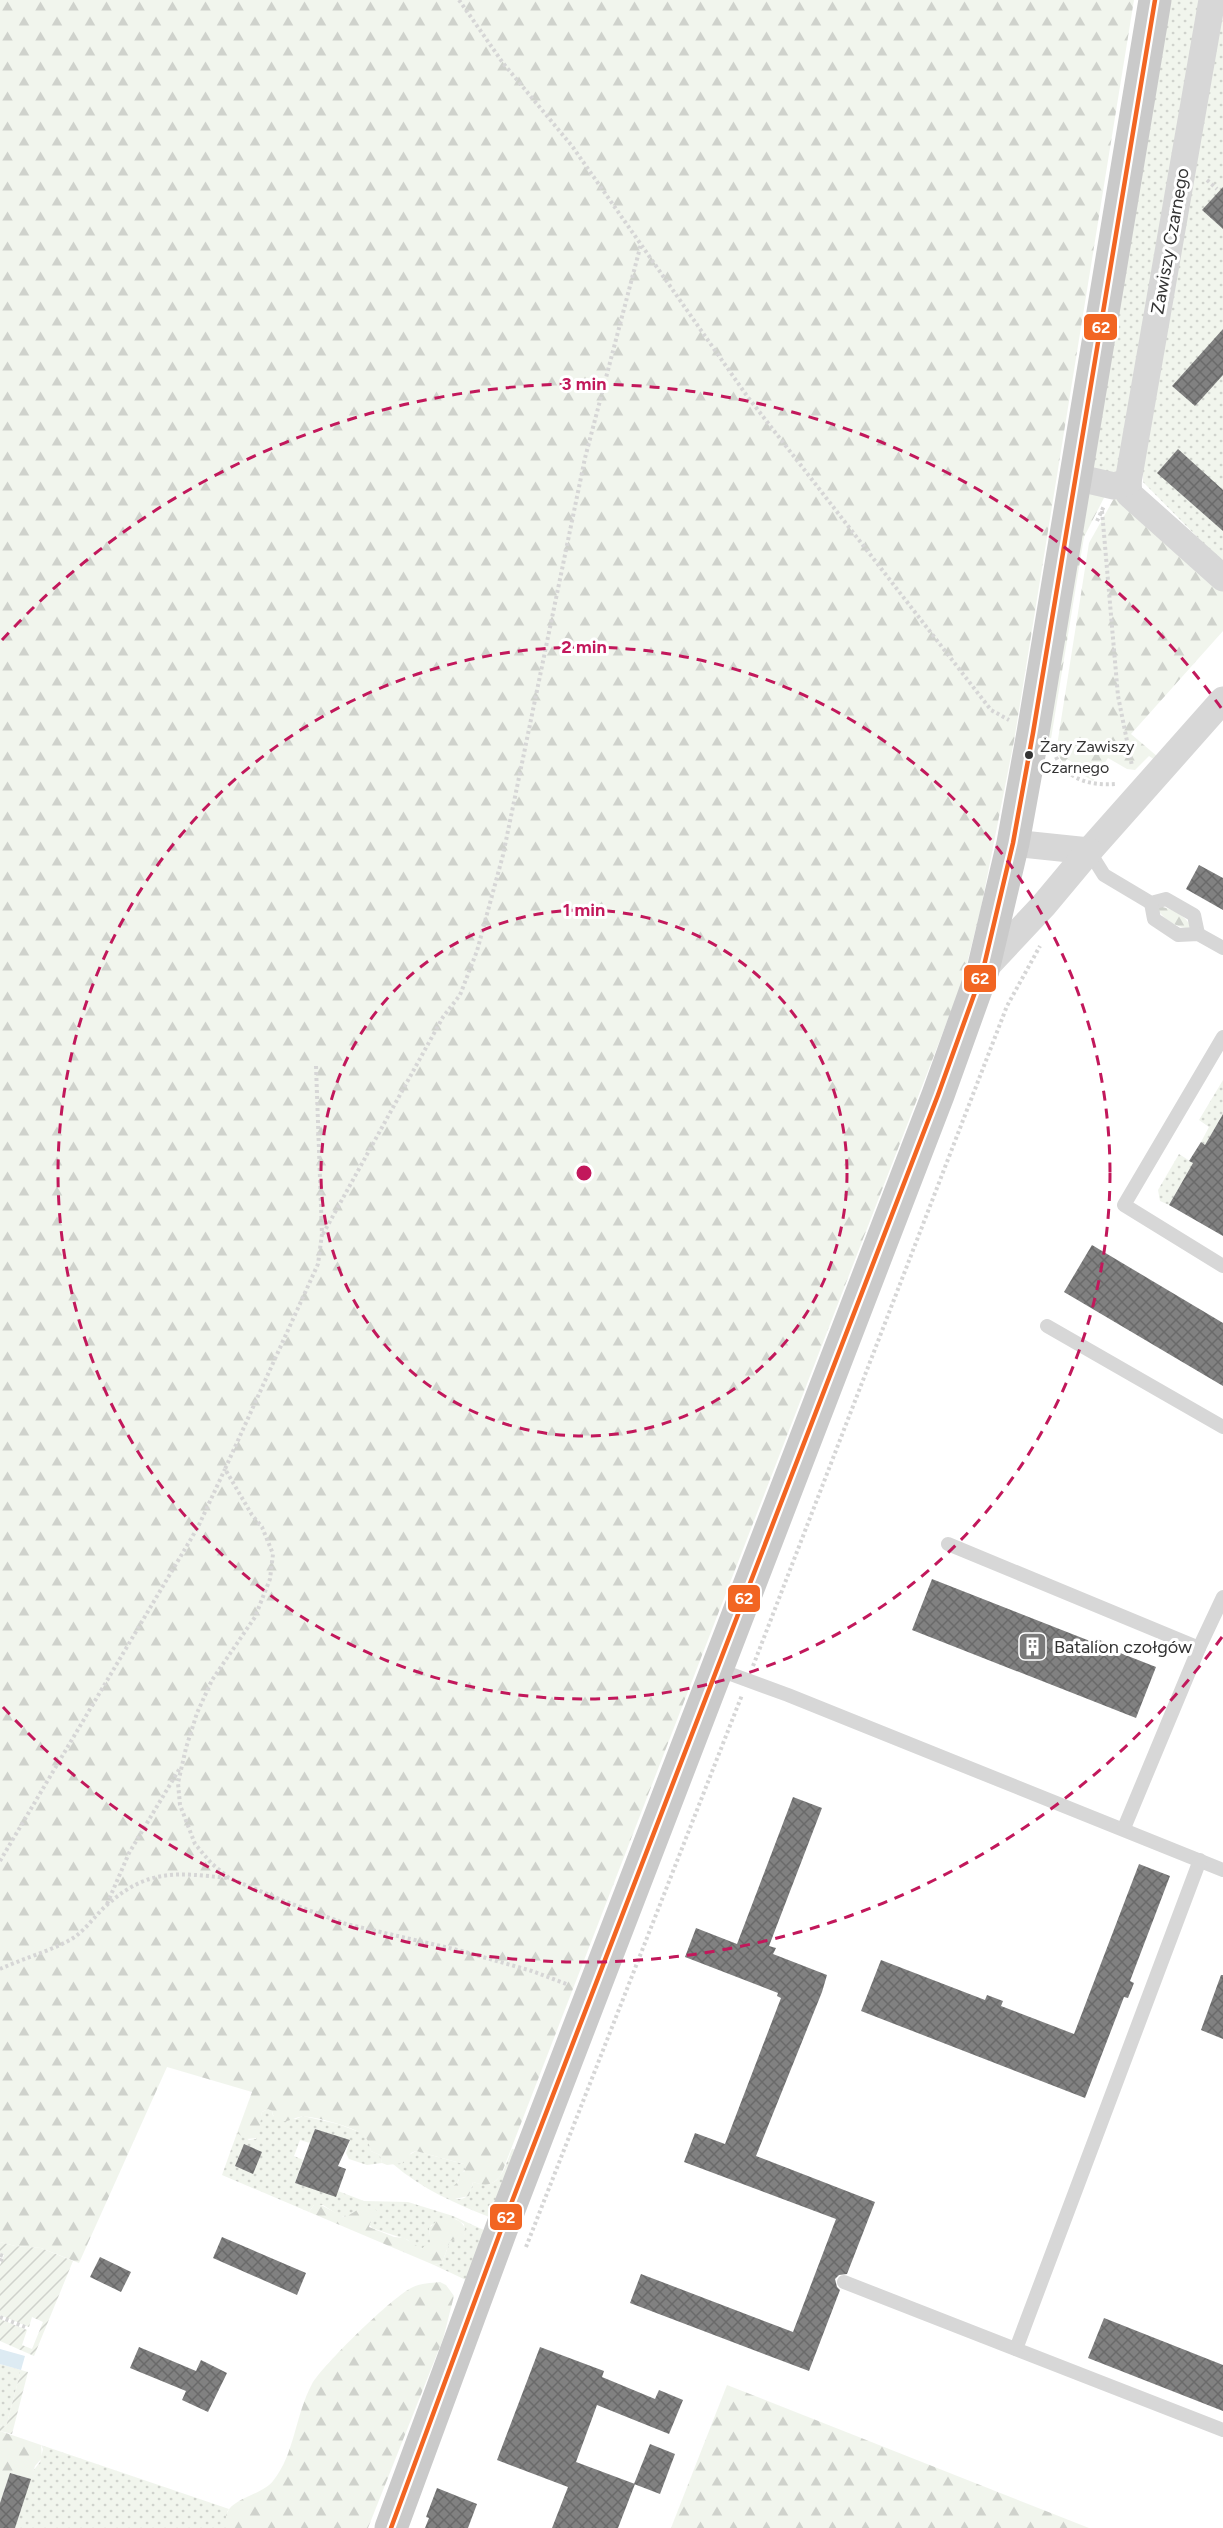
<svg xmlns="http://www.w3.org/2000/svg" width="1223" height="2528" viewBox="0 0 1223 2528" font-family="Figtree,sans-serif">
	<defs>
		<pattern id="grass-dots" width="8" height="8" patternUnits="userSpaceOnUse" patternTransform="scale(1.5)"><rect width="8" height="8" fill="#f1f5ed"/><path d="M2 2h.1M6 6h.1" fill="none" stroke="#cfd2cc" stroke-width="1.8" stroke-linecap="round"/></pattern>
		<pattern id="forest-firs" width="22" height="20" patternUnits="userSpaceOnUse" patternTransform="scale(1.5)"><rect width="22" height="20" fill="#f1f5ed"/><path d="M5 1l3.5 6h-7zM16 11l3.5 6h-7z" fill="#cfd2cc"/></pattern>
		<pattern id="garden-furrows" width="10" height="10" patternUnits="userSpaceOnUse" patternTransform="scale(1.5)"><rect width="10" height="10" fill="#f1f5ed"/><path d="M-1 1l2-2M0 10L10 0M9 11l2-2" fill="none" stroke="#cfd2cc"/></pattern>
		<pattern id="building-cross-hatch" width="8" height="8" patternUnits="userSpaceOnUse" patternTransform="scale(1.5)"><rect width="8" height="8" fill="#818181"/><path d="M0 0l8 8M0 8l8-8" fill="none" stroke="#6a6a6a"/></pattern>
	</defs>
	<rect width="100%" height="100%" fill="#fff"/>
	<g fill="url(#grass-dots)">
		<path d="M1165,0H1204L1119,474L1092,473Z"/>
		<path d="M1223,0V563L1143,482V465Z"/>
		<path d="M1223,1080V1114L1205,1145L1201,1142L1209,1127L1199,1120Z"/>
		<path d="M1179,1154L1193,1163L1169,1205L1160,1201L1158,1190Z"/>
		<path d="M268,2109L272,2111L273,2116L296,2119L303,2116L338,2124L362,2133L369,2142L371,2151L380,2155L382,2163L367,2165L349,2159L346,2153L350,2141L315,2129L310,2143L300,2140L294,2156L303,2160L295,2183L335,2196L338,2191L364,2201L408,2202L453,2216L486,2231L466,2280L434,2265L442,2263L450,2241L465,2234L464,2224L456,2219L431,2225L429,2231L431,2242L422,2249L411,2244L408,2240L372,2228L369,2224L373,2220L340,2216L323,2205H314L309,2212L222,2175L237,2133L249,2140L256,2139L262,2112Z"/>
		<path d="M512,2149L517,2150L492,2218C456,2204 422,2189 393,2164L416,2151L464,2164L466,2169C457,2178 456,2186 455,2199C469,2200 470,2193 473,2182C501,2191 503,2170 512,2149Z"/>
		<path d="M0,2364L21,2370L6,2427L0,2425Z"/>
		<path d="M41,2445L229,2509L227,2512L228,2528H15L33,2471L40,2462L43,2449Z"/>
	</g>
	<g fill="url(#forest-firs)">
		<path d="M0,0H1134L1014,741L981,908L962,983L501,2175C493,2186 485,2186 473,2182L469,2196L455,2199L451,2196V2188L458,2182L460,2174L465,2171L464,2164L416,2151L411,2153L404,2163L387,2165L382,2163L380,2155L371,2151C369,2145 369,2140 363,2135C356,2128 309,2114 300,2117C288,2119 288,2125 274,2118L272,2111L268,2109L262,2112L258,2138L246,2139L237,2133L252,2092L167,2067L79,2263L41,2248L15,2246L0,2242Z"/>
		<path d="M1108,490L1084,537L1049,751L1046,741L1083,491Z"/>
		<path d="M1117,493L1223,588V631L1131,734L1158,757L1155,760L1149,756L1135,770L1127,769L1108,758L1093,781L1075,770L1077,765L1067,759L1064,764L1056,752L1089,543Z"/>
		<path d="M1156,906C1171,907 1187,916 1192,929C1178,928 1162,920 1156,906Z"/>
		<path d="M319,2204L344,2217C359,2212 367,2196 380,2215L370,2223L369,2227L394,2237L404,2238L422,2249L426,2244L430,2243L429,2228L439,2219C451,2216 463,2219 466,2231L464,2236L450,2241L442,2263L434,2265L309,2212L314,2205Z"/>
		<path d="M440,2282L446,2285L454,2296L443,2339L368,2528H228C216,2499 260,2498 273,2481C295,2454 295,2415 312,2384C322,2366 394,2295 413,2287C421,2283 431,2283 440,2282Z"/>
		<path d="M727,2385L1089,2528H671Z"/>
		<path d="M0,2431L41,2445L42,2458L35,2466L31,2479L10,2473L0,2503Z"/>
	</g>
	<g fill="url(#garden-furrows)">
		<path d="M0,2242L15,2246L41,2248L73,2261L34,2356L0,2341V2319L27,2330L22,2345L32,2349L43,2322L32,2317L29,2327L0,2315V2265L4,2255L0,2253Z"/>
		<path d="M21,2370L28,2372L12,2434L0,2431V2425L6,2427Z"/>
	</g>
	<path fill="#ddebf3" d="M0,2349L25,2356L21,2370L0,2364Z"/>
	<g fill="url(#building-cross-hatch)">
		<path d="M1223,187V229L1202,210Z"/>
		<path d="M1223,329V375L1195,406L1172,386Z"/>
		<path d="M1178,449L1223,490V531L1157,473Z"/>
		<path d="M1199,865L1223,878V910L1186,889Z"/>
		<path d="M1223,1114V1236L1169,1205L1193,1163L1189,1161L1201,1142L1205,1145Z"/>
		<path d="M1092,1245L1223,1323V1386L1064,1292Z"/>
		<path d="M932,1579L1095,1643L1097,1639L1112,1645L1110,1649L1156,1667L1136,1718L912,1630Z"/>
		<path d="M793,1797L822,1808L769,1946L776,1948L773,1954L827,1975L822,1992L756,2156L875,2202L847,2274L839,2275L835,2279L837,2287L840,2290L809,2371L630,2303L641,2274L793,2332L836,2219L684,2162L695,2133L725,2144L781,1998L777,1996L778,1993L685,1957L696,1928L737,1944Z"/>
		<path d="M1139,1864L1170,1876L1130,1981L1134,1983L1128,1998L1124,1997L1085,2098L861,2011L881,1960L985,2000L987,1995L1003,2001L1001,2006L1074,2034Z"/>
		<path d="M1221,1975H1223V2039L1201,2030Z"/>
		<path d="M315,2129L350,2140L338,2166L346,2169L336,2197L295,2183Z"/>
		<path d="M244,2144L262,2152L253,2174L235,2166Z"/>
		<path d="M222,2237L306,2273L297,2295L213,2258Z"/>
		<path d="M100,2257L131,2272L121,2292L90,2277Z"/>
		<path d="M1104,2318L1223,2365V2411L1088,2358Z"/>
		<path d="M139,2347L196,2371L201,2360L227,2373L208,2412L182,2400L186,2391L130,2368Z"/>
		<path d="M540,2347L604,2371L602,2377L655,2399L659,2390L683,2400L669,2434L597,2405L576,2462L635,2484L618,2528H552L568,2487L497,2460Z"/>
		<path d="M650,2444L675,2454L660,2494L634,2484Z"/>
		<path d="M10,2473L31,2479L15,2528H0V2503Z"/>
		<path d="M437,2488L477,2504L468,2528H425L429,2518L426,2517Z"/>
	</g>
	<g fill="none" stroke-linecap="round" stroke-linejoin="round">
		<g stroke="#d6d6d6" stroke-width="4" stroke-dasharray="3 3" stroke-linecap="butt">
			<path d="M459,0L503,63L572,146L747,396L991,710L1009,720"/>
			<path d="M1207,180L1217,189"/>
			<path d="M1102,511L1118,696L1132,766"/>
			<path d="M1097,521L1104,506"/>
			<path d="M1056,757C1067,780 1092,786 1116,784"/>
			<path d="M316,1066L322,1234L318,1264L225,1469L252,1515L262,1527L273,1554L270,1579L255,1617L212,1680L197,1713L186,1748L178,1783L180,1805L195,1844L211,1863L229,1878L284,1901L346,1924L458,1950L532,1971L569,1985"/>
			<path d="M323,1234L443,1017L460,995L477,951L503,855L585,458L641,244"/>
			<path d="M753,1666L1007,1006L1040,946"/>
			<path d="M0,1861L198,1527L225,1469"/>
			<path d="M107,1904L129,1853L180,1768"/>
			<path d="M0,1969C22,1959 47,1952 68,1941C85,1932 94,1916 108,1904C149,1868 178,1873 228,1878"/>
			<path d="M526,2247L742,1695"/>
			<path d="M0,2255L3,2256L0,2263"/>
			<path d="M0,2317L25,2327"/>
		</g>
		<g stroke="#d7d7d7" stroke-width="14">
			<path d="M1089,851L1104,875L1151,903L1166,899L1194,915L1198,934"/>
			<path d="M1151,903L1154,919L1178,935L1198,934L1223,948"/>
			<path d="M1223,1037L1124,1205L1223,1266"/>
			<path d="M1047,1326L1223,1427"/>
			<path d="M948,1544L1199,1648"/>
			<path d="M717,1669L788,1695L1223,1870"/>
			<path d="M1124,1828L1199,1648L1223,1597"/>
			<path d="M844,2282L1223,2430"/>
			<path d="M1016,2349L1200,1860"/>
		</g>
		<g stroke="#d7d7d7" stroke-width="27">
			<path d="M1212,0L1128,482L1129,494L1223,578"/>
			<path d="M1075,477L1114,486L1128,482"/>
			<path d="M1013,843L1089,851L1223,700"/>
			<path d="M983,970L1043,906L1089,851"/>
		</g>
		<path stroke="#cacaca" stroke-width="33" d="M391,2528L501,2230L938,1095L983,970L1013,843L1033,733L1155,0"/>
		<defs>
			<path id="bus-1" d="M391,2528L501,2230L938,1095L983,970L1013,843L1033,733L1155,0"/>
		</defs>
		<use href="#bus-1" stroke="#fff" stroke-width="9"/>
		<use href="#bus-1" stroke="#f26522" stroke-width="4.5"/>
	</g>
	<g fill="none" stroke="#c2185b" stroke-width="3" stroke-dasharray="10 8">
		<circle cx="584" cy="1173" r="263"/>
		<circle cx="584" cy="1173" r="526"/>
		<path d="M1222 1637A789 789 0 0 1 2 1706M2 640A789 789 0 0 1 1222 709"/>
	</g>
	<defs>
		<symbol id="building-square" viewBox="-11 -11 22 22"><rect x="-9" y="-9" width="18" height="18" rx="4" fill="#7a7a7a" stroke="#fff"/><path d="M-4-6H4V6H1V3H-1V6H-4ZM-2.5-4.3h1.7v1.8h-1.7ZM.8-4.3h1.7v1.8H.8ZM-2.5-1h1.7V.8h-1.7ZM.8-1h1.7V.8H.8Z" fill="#fff"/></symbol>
	</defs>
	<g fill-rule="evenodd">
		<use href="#building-square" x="1016" y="1630" width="33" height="33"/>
	</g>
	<circle fill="#333" stroke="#fff" stroke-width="2" cx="1029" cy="755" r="5"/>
	<g text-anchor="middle" stroke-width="6" stroke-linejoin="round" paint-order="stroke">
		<g font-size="16" fill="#333" stroke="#fff" text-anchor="start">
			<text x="1040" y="752">Żary Zawiszy<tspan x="1040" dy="21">Czarnego</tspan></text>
		</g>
		<g font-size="18" fill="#333" stroke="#fff">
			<text transform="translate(1170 241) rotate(-80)" y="6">Zawiszy Czarnego</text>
		</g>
		<g font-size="18" fill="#333" stroke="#fff" text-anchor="start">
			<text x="1054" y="1653">Batalion czołgów</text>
		</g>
	</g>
	<circle cx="584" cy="1173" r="9" fill="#c2185b" stroke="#fff" stroke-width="3"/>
	<g font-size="18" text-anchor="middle" font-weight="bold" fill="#c2185b" stroke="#fff" stroke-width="6" stroke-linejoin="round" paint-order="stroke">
		<text x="584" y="390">3 min</text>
		<text x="584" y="653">2 min</text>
		<text x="584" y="916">1 min</text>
	</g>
	<g stroke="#fff" stroke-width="2">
		<rect x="1083" y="313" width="35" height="28" rx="6" fill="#f26522"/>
		<rect x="963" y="964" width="34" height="29" rx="6" fill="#f26522"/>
		<rect x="727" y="1584" width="34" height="29" rx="6" fill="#f26522"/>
		<rect x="489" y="2203" width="34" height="28" rx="6" fill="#f26522"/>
	</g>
	<g font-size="16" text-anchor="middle" font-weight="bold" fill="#fff">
		<text x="1101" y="333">62</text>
		<text x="980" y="984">62</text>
		<text x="744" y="1604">62</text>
		<text x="506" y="2223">62</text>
	</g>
</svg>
